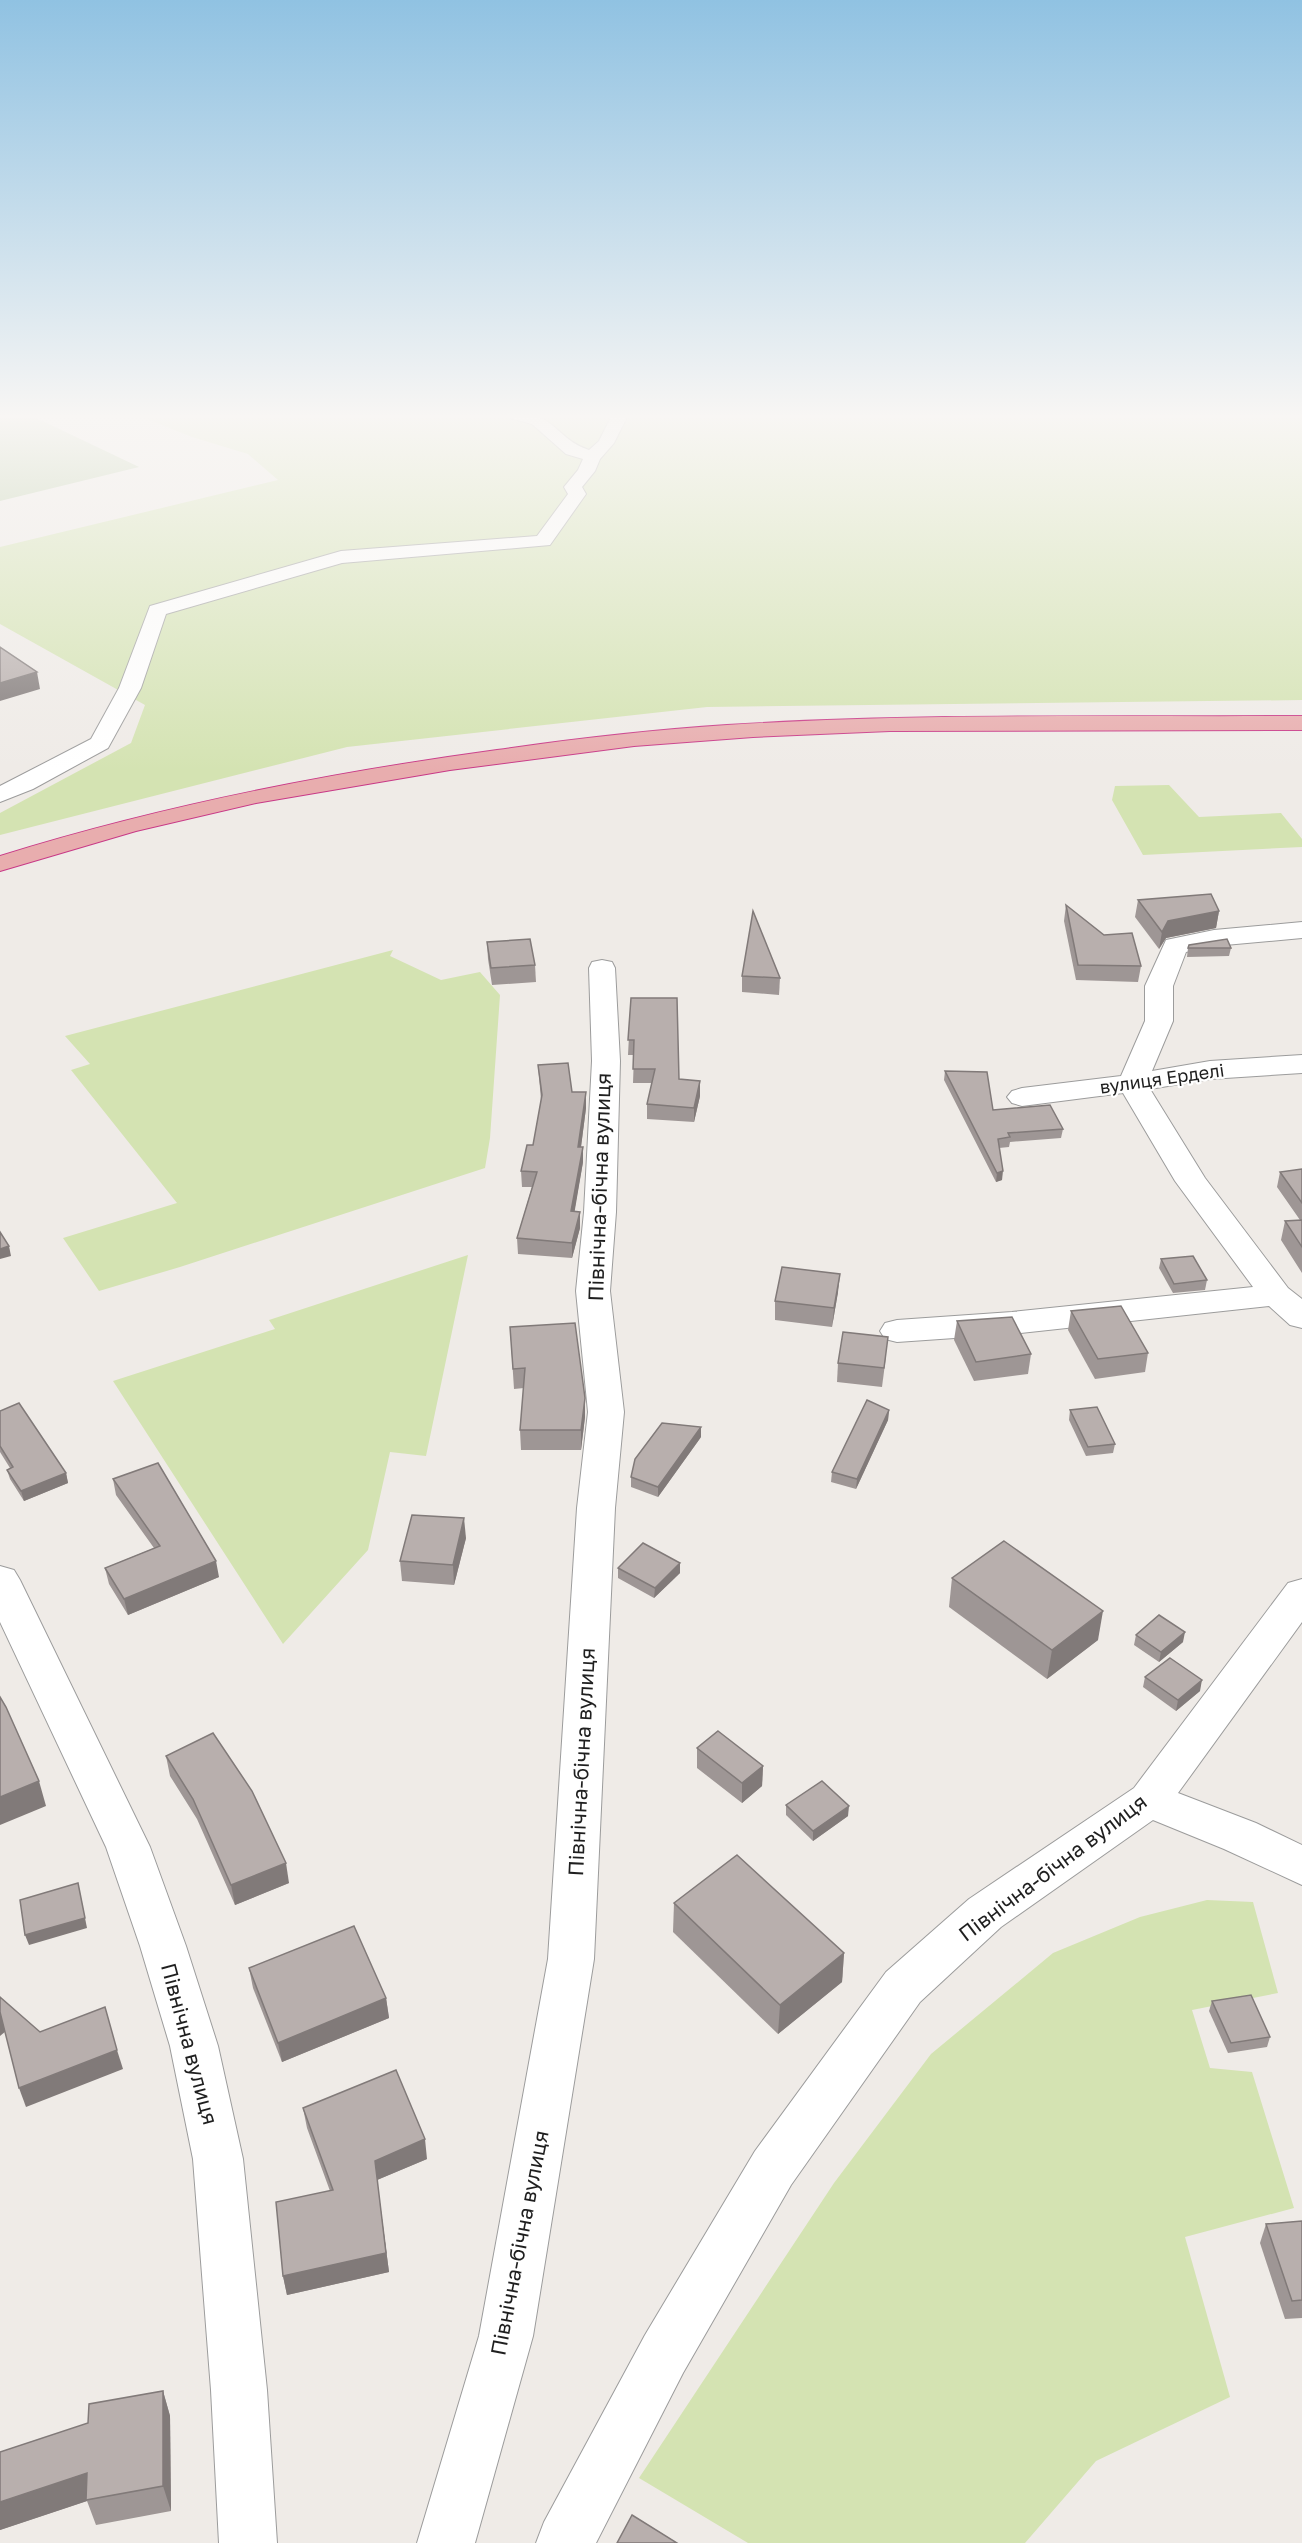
<svg xmlns="http://www.w3.org/2000/svg" width="1302" height="2543" viewBox="0 0 1302 2543" font-family="'Golos Text',sans-serif">
	<rect width="100%" height="100%" fill="#efebe7"/>
	<g fill="#d4e3b2">
		<path d="M137,415H1302V700L707,707L347,747L0,835V813L131,743L145,705L0,624V547L278,480L248,454L192,437Z"/>
		<path d="M1169,785L1199,817L1281,813L1302,839V847L1143,855L1112,800L1115,786Z"/>
		<path d="M393,950L390,956L441,980L480,972L500,995L490,1138L485,1168L180,1267L99,1291L63,1238L177,1203L71,1070L90,1064L65,1036Z"/>
		<path d="M468,1255L426,1456L390,1452L368,1550L283,1644L113,1381L275,1329L269,1320Z"/>
		<path d="M1207,1900L1253,1902L1278,1993L1192,2010L1210,2068L1252,2072L1294,2208L1185,2237L1230,2397L1096,2461L1025,2543H748L639,2478L834,2183L931,2054L1053,1953L1140,1917Z"/>
	</g>
	<path fill="#b5caa0" d="M0,415H30L139,467L0,501Z"/>
	<g fill="none" stroke-linecap="round" stroke-linejoin="round">
		<defs>
			<g id="minor">
				<path d="M508,415C557,410 552,437 589,450L599,441L612,415H628L614,443L600,459L595,471L582,487L586,494L550,545L342,563L166,614L141,688L108,748L33,789L0,802V786L91,739L119,688L150,606L341,551L537,536L568,494L564,487L578,470L583,459L566,454L532,424L510,418Z"/>
				<path d="M1302,922V938L1214,946L1186,952L1173,986V1021L1152,1071L1210,1061L1302,1055V1073L1210,1079L1150,1089L1205,1178L1288,1288L1302,1299V1328L1290,1325L1269,1306L1012,1334L897,1342L885,1339L880,1331L885,1323L897,1320L1012,1312L1253,1287L1175,1181L1123,1093L1022,1106L1012,1103L1007,1097L1012,1091L1022,1088L1121,1076L1145,1021V986L1166,940L1214,930Z"/>
				<path d="M602,960L612,962L615,968L620,1061L616,1212L610,1291L624,1412L615,1508L594,1959L533,2336L475,2543H417L479,2336L548,1959L577,1508L588,1412L576,1291L584,1212L592,1061L589,968L592,962Z"/>
				<path d="M1302,1579V1622L1178,1793L1256,1823L1302,1845V1885L1224,1849L1153,1820L1001,1927L920,2002L791,2185L683,2373L596,2543H536L544,2522L645,2335L755,2151L886,1972L969,1899L1134,1788L1288,1583Z"/>
			</g>
			<path id="tertiary" d="M0,1566L14,1570L20,1580L150,1847L186,1946L218,2046L243,2159L267,2390L277,2543H219L211,2390L193,2159L170,2046L140,1946L106,1847L0,1622Z"/>
			<path id="trunk" d="M1302,716V730L890,731L753,737L634,746L450,770L256,803L136,831L0,871V856C163,805 328,773 497,750C573,739 650,730 727,725C918,713 1110,717 1302,716Z"/>
		</defs>
		<use href="#minor" stroke="#9c9c9c" stroke-width="2"/>
		<use href="#tertiary" stroke="#9c9c9c" stroke-width="2"/>
		<use href="#trunk" stroke="#c83987" stroke-width="2"/>
		<use href="#minor" fill="#fff" fill-rule="evenodd"/>
		<use href="#tertiary" fill="#fff" fill-rule="evenodd"/>
		<use href="#trunk" fill="#e8adae" fill-rule="evenodd"/>
	</g>
	<g fill="#9e9695">
		<path d="M1138,900L1219,911L1216,928L1166,938L1159,949L1135,917Z"/>
		<path d="M1066,905L1141,966L1138,982L1076,980L1064,921Z"/>
		<path d="M487,942L535,965L536,982L492,985L488,959Z"/>
		<path d="M1188,948H1231L1229,956L1187,957Z"/>
		<path d="M742,976L780,978L779,995L742,992Z"/>
		<path d="M631,998L679,1079L700,1096L694,1122L647,1119V1104L652,1083H633L634,1055H628Z"/>
		<path d="M538,1065L572,1092H586V1108L581,1147L583,1162L574,1212H580V1228L572,1258L518,1254L517,1238L532,1187H522L521,1171L533,1145L541,1100Z"/>
		<path d="M945,1071L993,1110L1063,1129L1061,1138L1010,1142L1009,1147L999,1148L1002,1180L996,1182L944,1080Z"/>
		<path d="M1302,1169V1273L1281,1240L1285,1221L1300,1220L1277,1187L1280,1172Z"/>
		<path d="M1161,1259L1207,1280L1205,1290L1173,1293L1159,1268Z"/>
		<path d="M838,1292L832,1327L775,1320V1301Z"/>
		<path d="M1071,1311L1148,1353L1145,1372L1095,1379L1068,1330Z"/>
		<path d="M957,1321L1031,1354L1028,1374L974,1381L954,1340Z"/>
		<path d="M510,1327L585,1417L581,1450H521L520,1430L524,1388L514,1389Z"/>
		<path d="M886,1356L882,1387L837,1382L838,1363Z"/>
		<path d="M889,1410L888,1420L856,1489L831,1482L832,1472Z"/>
		<path d="M1070,1410L1115,1444L1113,1453L1086,1456L1069,1420Z"/>
		<path d="M0,1411L66,1473L68,1483L24,1501L10,1479L7,1470L10,1468L0,1452Z"/>
		<path d="M701,1437L658,1497L631,1487V1477Z"/>
		<path d="M113,1479L219,1577L128,1615L109,1584L105,1568L154,1548L116,1495Z"/>
		<path d="M466,1538L454,1585L402,1581L400,1561Z"/>
		<path d="M618,1568L680,1573L654,1598L618,1578Z"/>
		<path d="M952,1578L1098,1640L1047,1679L949,1607Z"/>
		<path d="M1136,1635L1183,1642L1159,1662L1134,1645Z"/>
		<path d="M1145,1677L1200,1691L1176,1711L1143,1687Z"/>
		<path d="M697,1748L763,1766L762,1786L742,1803L697,1768Z"/>
		<path d="M166,1756L289,1883L235,1905L197,1819L170,1776Z"/>
		<path d="M786,1805L848,1816L813,1841L786,1815Z"/>
		<path d="M674,1903L844,1953L842,1982L778,2034L673,1932Z"/>
		<path d="M249,1968L386,1998L389,2018L282,2062L253,1988Z"/>
		<path d="M1212,2001L1270,2037L1267,2047L1228,2053L1209,2011Z"/>
		<path d="M303,2108L427,2159L377,2180L389,2272L287,2295L283,2276L330,2191L307,2128Z"/>
		<path d="M1302,2221V2318L1285,2319L1260,2243L1266,2224Z"/>
		<path d="M163,2391L170,2416L171,2511L96,2525L87,2501L0,2530V2452L88,2423Z"/>
	</g>
	<g fill="#817a79">
		<path d="M37,672L40,689L0,701V683Z"/>
		<path d="M1219,911L1216,928L1166,938L1159,949L1162,932L1168,921Z"/>
		<path d="M700,1081V1096L694,1122V1108Z"/>
		<path d="M586,1092V1108L579,1162L578,1147Z"/>
		<path d="M583,1147V1162L572,1227L571,1211Z"/>
		<path d="M1003,1171L1002,1180L996,1182L997,1173Z"/>
		<path d="M580,1212V1228L572,1258V1243Z"/>
		<path d="M9,1246L11,1256L0,1259V1249Z"/>
		<path d="M840,1274L838,1292L832,1327L834,1308Z"/>
		<path d="M585,1398V1417L581,1450V1430Z"/>
		<path d="M889,1410L888,1420L856,1489L857,1479Z"/>
		<path d="M701,1427V1437L658,1497V1487Z"/>
		<path d="M66,1473L68,1483L24,1501L21,1491Z"/>
		<path d="M464,1518L466,1538L454,1585L453,1565Z"/>
		<path d="M216,1561L219,1577L128,1615L124,1599Z"/>
		<path d="M680,1563V1573L654,1598L655,1588Z"/>
		<path d="M1103,1611L1098,1640L1047,1679L1052,1650Z"/>
		<path d="M1185,1632L1183,1642L1159,1662L1161,1652Z"/>
		<path d="M1202,1680L1200,1691L1176,1711L1178,1700Z"/>
		<path d="M763,1766L762,1786L742,1803V1783Z"/>
		<path d="M39,1781L46,1806L0,1825V1797Z"/>
		<path d="M849,1806L848,1816L813,1841V1831Z"/>
		<path d="M286,1863L289,1883L235,1905L231,1885Z"/>
		<path d="M78,1883L87,1928L29,1945L25,1935Z"/>
		<path d="M844,1953L842,1982L778,2034L780,2005Z"/>
		<path d="M386,1998L389,2018L282,2062L278,2043Z"/>
		<path d="M0,2012L6,2031L0,2036Z"/>
		<path d="M117,2050L123,2069L26,2107L19,2088Z"/>
		<path d="M425,2139L427,2159L377,2180L389,2272L287,2295L283,2276L375,2161Z"/>
		<path d="M163,2391L170,2416L171,2511L163,2486Z"/>
		<path d="M87,2473V2501L0,2530V2502Z"/>
	</g>
	<g fill="#b8afad" stroke="#817a79" stroke-width="1.5">
		<path d="M0,647L37,672L0,683Z"/>
		<path d="M1211,894L1219,911L1168,921L1162,932L1138,900Z"/>
		<path d="M1066,905L1104,935L1132,933L1141,966L1078,965Z"/>
		<path d="M753,911L780,978L742,976Z"/>
		<path d="M530,939L535,965L491,968L487,942Z"/>
		<path d="M1227,939L1231,948H1188L1189,945Z"/>
		<path d="M631,998H677L679,1079L700,1081L694,1108L647,1104L655,1069H633L634,1040H628Z"/>
		<path d="M568,1063L572,1092H586L578,1147H583L571,1211L580,1212L572,1243L517,1238L537,1172L521,1171L527,1145H533L542,1095L538,1065Z"/>
		<path d="M945,1071L987,1072L993,1110L1050,1105L1063,1129L1008,1133L1010,1137L998,1139L1003,1171L997,1173Z"/>
		<path d="M1302,1169V1203L1280,1172Z"/>
		<path d="M1302,1220V1247L1285,1221Z"/>
		<path d="M0,1232L9,1246L0,1249Z"/>
		<path d="M1193,1256L1207,1280L1174,1284L1161,1259Z"/>
		<path d="M782,1267L840,1274L834,1308L775,1301Z"/>
		<path d="M1121,1306L1148,1353L1098,1359L1071,1311Z"/>
		<path d="M1012,1317L1031,1354L976,1362L957,1321Z"/>
		<path d="M575,1323L585,1398L581,1430H520L525,1368L513,1369L510,1327Z"/>
		<path d="M843,1332L888,1337L884,1368L838,1363Z"/>
		<path d="M867,1400L889,1410L857,1479L832,1472Z"/>
		<path d="M19,1403L66,1473L21,1491L7,1470L13,1467L0,1446V1411Z"/>
		<path d="M1097,1407L1115,1444L1088,1447L1070,1410Z"/>
		<path d="M662,1423L701,1427L658,1487L631,1477L635,1459Z"/>
		<path d="M158,1463L216,1561L124,1599L105,1568L160,1546L113,1479Z"/>
		<path d="M412,1515L464,1518L453,1565L400,1561Z"/>
		<path d="M1004,1541L1103,1611L1052,1650L952,1578Z"/>
		<path d="M643,1543L680,1563L655,1588L618,1568Z"/>
		<path d="M1159,1615L1185,1632L1161,1652L1136,1635Z"/>
		<path d="M1170,1658L1202,1680L1178,1700L1145,1677Z"/>
		<path d="M0,1697L6,1707L39,1781L0,1797Z"/>
		<path d="M718,1731L763,1766L742,1783L697,1748Z"/>
		<path d="M213,1733L252,1791L286,1863L231,1885L193,1799L166,1756Z"/>
		<path d="M822,1781L849,1806L813,1831L786,1805Z"/>
		<path d="M737,1855L844,1953L780,2005L674,1903Z"/>
		<path d="M78,1883L85,1918L25,1935L20,1900Z"/>
		<path d="M354,1926L386,1998L278,2043L249,1968Z"/>
		<path d="M1251,1995L1270,2037L1231,2043L1212,2001Z"/>
		<path d="M0,1997L40,2032L105,2007L117,2050L19,2088L0,2012Z"/>
		<path d="M396,2070L425,2139L375,2161L386,2253L283,2276L276,2202L333,2190L303,2108Z"/>
		<path d="M1302,2221V2300L1292,2301L1266,2224Z"/>
		<path d="M163,2391V2486L86,2500L87,2473L0,2502V2452L88,2423L89,2404Z"/>
		<path d="M632,2515L677,2543H617Z"/>
	</g>
	<linearGradient id="sky" x2="0" y2="1"><stop stop-color="#90c2e2"/><stop offset="0.54" stop-color="#f8f6f4"/><stop offset="1" stop-color="#f8f6f4" stop-opacity="0"/></linearGradient>
	<rect width="1302" height="771" fill="url(#sky)"/>
	<g text-anchor="middle" stroke-width="4.5" stroke-linejoin="round" paint-order="stroke">
		<g font-size="18" fill="#1f1f1f" stroke="#fff">
			<text transform="translate(1162 1079) rotate(-8)" y="6">вулиця Ерделі</text>
		</g>
		<g font-size="21" fill="#1f1f1f" stroke="#fff">
			<text transform="translate(600 1187) rotate(-88)" y="7">Північна-бічна вулиця</text>
			<text transform="translate(582 1762) rotate(-87)" y="7">Північна-бічна вулиця</text>
			<text transform="translate(1053 1868) rotate(-37)" y="7">Північна-бічна вулиця</text>
			<text transform="translate(189 2044) rotate(75)" y="7">Північна вулиця</text>
			<text transform="translate(520 2243) rotate(-79)" y="7">Північна-бічна вулиця</text>
		</g>
	</g>
</svg>
